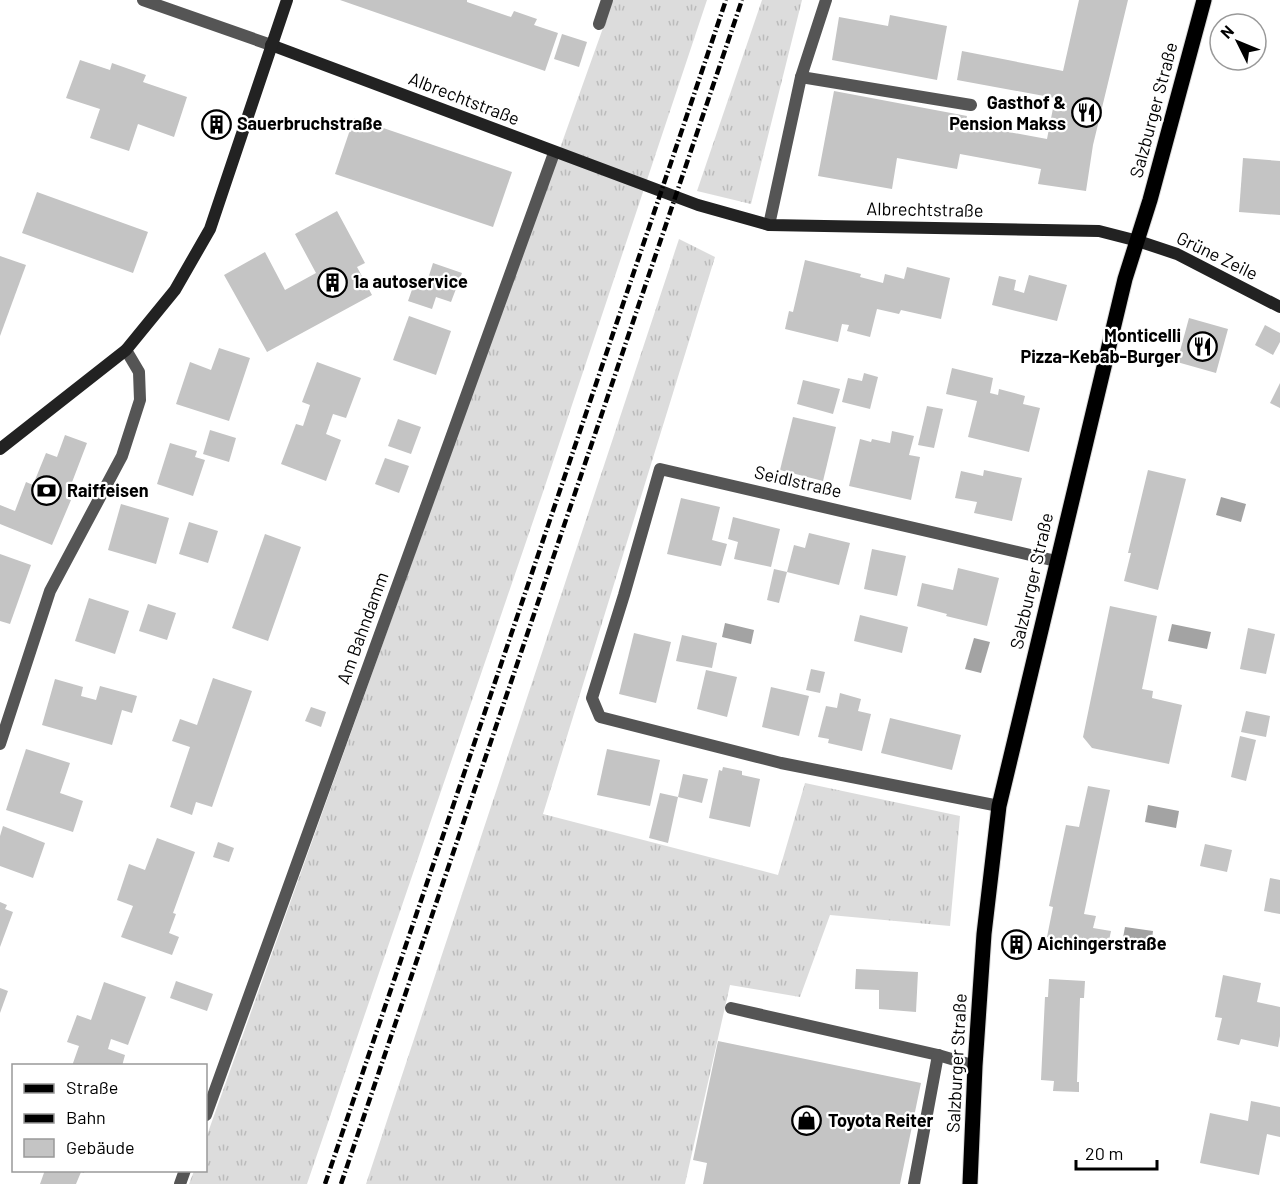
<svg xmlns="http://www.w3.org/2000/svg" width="1280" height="1184" viewBox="0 0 1280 1184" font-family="Barlow,sans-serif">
	<defs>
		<pattern id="grass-tufts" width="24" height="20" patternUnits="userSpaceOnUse" patternTransform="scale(1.5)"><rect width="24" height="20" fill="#dcdcdc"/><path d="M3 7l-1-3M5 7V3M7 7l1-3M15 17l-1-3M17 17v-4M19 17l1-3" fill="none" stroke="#bbb"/></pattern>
	</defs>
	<rect width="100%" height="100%" fill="#fff"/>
	<g fill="url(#grass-tufts)">
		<path d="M613,0H707L542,495L307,1184H189L194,1171L206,1170V1138Z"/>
		<path d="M762,0H802L751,204L697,191Z"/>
		<path d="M679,239L715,257L543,814L778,875L805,783L960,816L950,926L830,915L800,997L730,985L685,1184H366Z"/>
	</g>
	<g fill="#a3a3a3">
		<path d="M1221,497L1246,504L1241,522L1216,515Z"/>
		<path d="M725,623L754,630L751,644L722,637Z"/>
		<path d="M1172,624L1211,632L1207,649L1168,641Z"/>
		<path d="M974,638L990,642L981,673L965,669Z"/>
		<path d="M1148,805L1179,811L1176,828L1145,822Z"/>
		<path d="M1125,927L1153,931L1151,947L1122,943Z"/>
	</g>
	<g fill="#c4c4c4">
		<path d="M340,0H467V2L511,17L514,11L537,19L534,25L558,33L545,71Z"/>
		<path d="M1079,0H1128L1093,145L1086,191L1038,184L1041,169L960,154L957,169L897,158L892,189L818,176L834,91L967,116L965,124L1047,139L1055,98L957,80L962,51L1063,71Z"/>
		<path d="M890,15L947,26L937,80L832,60L839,17L888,26Z"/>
		<path d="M562,34L587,42L579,67L554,59Z"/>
		<path d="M80,60L110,70L112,63L146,75L143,82L187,97L174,137L138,124L129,151L90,138L100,109L66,98Z"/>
		<path d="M215,114L223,117L217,133L210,131Z"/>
		<path d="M354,118L512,172L493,227L335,174Z"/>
		<path d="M1243,158L1280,161V215L1239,212Z"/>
		<path d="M37,192L148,232L133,273L22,233Z"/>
		<path d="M337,211L365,263L357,267L372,295L267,352L224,275L265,252L285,290L316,273L295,234Z"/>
		<path d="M0,256L26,265L0,336Z"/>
		<path d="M805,260L861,274L860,277L883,283L885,274L904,279L907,267L950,278L941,319L901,310L899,314L877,309L870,337L847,331L849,325L842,324L838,342L785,329L789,311L793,312Z"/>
		<path d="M433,263L462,273L451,302L436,297L432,309L408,301L415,281L426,285Z"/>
		<path d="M1029,275L1067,285L1057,321L992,305L999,276L1016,280L1014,290L1024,293Z"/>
		<path d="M409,316L451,331L436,375L393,360Z"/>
		<path d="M1189,318L1228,329L1216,373L1177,362Z"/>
		<path d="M1265,325L1280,333V342L1273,355L1255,345Z"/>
		<path d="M219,348L250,358L229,421L176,404L190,362L211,370Z"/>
		<path d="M317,362L361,378L346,418L333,414L326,434L341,440L326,481L281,464L296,424L303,426L310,405L302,402Z"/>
		<path d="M952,368L993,378L990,393L998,395L999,389L1025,396L1023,404L1040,408L1029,452L968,437L977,401L946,394Z"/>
		<path d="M864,373L878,377L870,409L842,402L848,378L862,381Z"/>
		<path d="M803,380L840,389L833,414L797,404Z"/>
		<path d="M1280,383V408L1270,403Z"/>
		<path d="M927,406L943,409L934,448L918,445Z"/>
		<path d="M793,417L836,427L823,481L780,470Z"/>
		<path d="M398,419L421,427L411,454L388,446Z"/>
		<path d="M210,430L236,438L229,462L203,454Z"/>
		<path d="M892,431L914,436L909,455L920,457L911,500L849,486L860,439L871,442L872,439L890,443Z"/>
		<path d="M65,435L87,443L66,498L71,500L52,545L0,524V505L15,511L26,482L33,485L46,453L57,457Z"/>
		<path d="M170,443L197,451L195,457L205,460L193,496L157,484Z"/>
		<path d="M385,458L409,466L399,493L375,484Z"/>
		<path d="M984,470L1022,478L1012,521L974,513L977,502L955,498L961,471L983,476Z"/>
		<path d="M1148,470L1186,479L1158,590L1124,581L1131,553H1128Z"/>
		<path d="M681,498L720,507L712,540L727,544L721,566L667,554Z"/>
		<path d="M121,504L169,518L156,564L108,550Z"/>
		<path d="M733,517L780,529L771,567L734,559L738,542L728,539Z"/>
		<path d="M189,522L218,531L208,563L179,554Z"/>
		<path d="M809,533L850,543L839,585L787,572L794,545L805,548Z"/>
		<path d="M265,534L301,547L268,641L232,628Z"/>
		<path d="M872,549L906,556L897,596L864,589Z"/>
		<path d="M0,554L31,565L10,624L0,621Z"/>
		<path d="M958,568L999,578L987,626L946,616L947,614L917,606L922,583L953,590Z"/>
		<path d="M774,569L787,572L779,603L767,600Z"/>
		<path d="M89,598L129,611L115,654L75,641Z"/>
		<path d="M148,604L176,613L167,640L139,631Z"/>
		<path d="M1110,606L1157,616L1142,689L1153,691L1152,698L1182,705L1169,764L1092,748L1083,737Z"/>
		<path d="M860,615L908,627L902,653L854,641Z"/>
		<path d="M1248,628L1275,634L1266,674L1240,669Z"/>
		<path d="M634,633L671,642L656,703L619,694Z"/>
		<path d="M682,635L717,643L712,668L676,661Z"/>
		<path d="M811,669L825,672L820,693L806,690Z"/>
		<path d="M706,670L737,677L727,717L697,709Z"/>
		<path d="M213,678L252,691L212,807L196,802L192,815L170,807L190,747L172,741L180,719L197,725Z"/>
		<path d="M55,679L83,687L81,696L96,700L100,686L137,696L132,713L122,710L112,745L42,725Z"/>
		<path d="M771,687L809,696L799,736L762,727Z"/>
		<path d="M840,693L861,699L858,711L871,714L862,751L828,743L829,739L818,737L826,706L837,708Z"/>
		<path d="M311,707L326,712L321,727L305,721Z"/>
		<path d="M1246,711L1270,716L1266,737L1241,732Z"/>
		<path d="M890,718L961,735L952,770L881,753Z"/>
		<path d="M1240,736L1256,740L1246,781L1231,777Z"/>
		<path d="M26,749L70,763L60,793L83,801L73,832L6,810Z"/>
		<path d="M607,749L660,760L650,806L597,795Z"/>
		<path d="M723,767L742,771V775L760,779L750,827L709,818L719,770L722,771Z"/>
		<path d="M683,774L708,779L702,803L678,797Z"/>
		<path d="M1088,786L1110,790L1084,914L1096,916L1093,928L1111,931L1107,950L1047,937L1053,907L1049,906L1066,825L1079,827Z"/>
		<path d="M660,793L678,797L668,843L649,838Z"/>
		<path d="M3,826L45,843L33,878L0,866V836Z"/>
		<path d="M157,838L195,852L173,913L176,914L169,933L179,937L172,955L121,937L133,906L117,900L129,864L145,870Z"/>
		<path d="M218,842L234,848L229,862L213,857Z"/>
		<path d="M1205,844L1232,850L1227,872L1200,866Z"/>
		<path d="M1270,878L1280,880V914L1264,911Z"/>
		<path d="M0,902L7,905L5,909L13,912L0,947Z"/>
		<path d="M1013,934H1021L1020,955H1011Z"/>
		<path d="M856,969L918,972L916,1012L879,1009V990L855,989Z"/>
		<path d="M1223,975L1261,983L1257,1002L1280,1007V1036L1278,1047L1241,1039L1239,1045L1217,1040L1222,1018L1215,1017Z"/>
		<path d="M1049,979L1085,981L1084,998H1080L1077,1082H1079V1092L1053,1091L1054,1081L1041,1080L1045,997H1048Z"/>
		<path d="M176,981L213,994L207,1011L170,998Z"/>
		<path d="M104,982L146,997L128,1045L111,1039L108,1049L125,1055L122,1066H72L79,1046L67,1042L77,1015L91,1020Z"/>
		<path d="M0,988L8,991L0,1013Z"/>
		<path d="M718,1041L921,1083L900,1184H703L707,1163L693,1160Z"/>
		<path d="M1251,1101L1280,1107V1137L1267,1134L1259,1175L1200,1163L1210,1113L1248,1121Z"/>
		<path d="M45,1170H85L84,1173L81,1172L76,1184H40Z"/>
	</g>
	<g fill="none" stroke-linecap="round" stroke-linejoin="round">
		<defs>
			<path id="primary" d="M970,1184L975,1066L984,934L999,806L1125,279L1150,200L1204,0"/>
		</defs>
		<use href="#primary" stroke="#dbdbdb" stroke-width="17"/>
		<g stroke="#555" stroke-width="12">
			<path d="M801,77L826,0"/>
			<path d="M769,225L801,77L971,105"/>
			<path d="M731,1008L938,1055L975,1066"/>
			<path d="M914,1184L938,1055"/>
		</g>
		<g stroke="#555" stroke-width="12">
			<path d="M143,0L271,45"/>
			<path d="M599,24L607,0"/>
			<path d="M0,744L50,591L122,456L140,400L139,372L126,350"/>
			<path d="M999,806L781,763L600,717L592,698L624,595L660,469L1056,561"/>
			<path d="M206,1115L554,153"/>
			<path d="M180,1184L185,1170"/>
		</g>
		<g stroke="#222" stroke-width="12">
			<path d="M271,45L698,205L769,225L1099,231L1138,241L1177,254L1280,307"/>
			<path d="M0,449L126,350L175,290L210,229L287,0"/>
		</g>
		<use href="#primary" stroke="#000" stroke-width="15"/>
		<g stroke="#000" stroke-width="4.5" stroke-dasharray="9 3 1.5 3" stroke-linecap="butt">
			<path d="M325,1184L726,0"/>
			<path d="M341,1184L742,0"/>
		</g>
	</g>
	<defs>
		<symbol id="restaurant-ring" viewBox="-11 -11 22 22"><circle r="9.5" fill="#fff" stroke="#000" stroke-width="1.5"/><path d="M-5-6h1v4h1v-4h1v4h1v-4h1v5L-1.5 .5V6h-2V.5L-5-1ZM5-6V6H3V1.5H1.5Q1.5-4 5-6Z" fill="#000"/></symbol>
		<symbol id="building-ring" viewBox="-11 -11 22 22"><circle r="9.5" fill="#fff" stroke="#000" stroke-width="1.5"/><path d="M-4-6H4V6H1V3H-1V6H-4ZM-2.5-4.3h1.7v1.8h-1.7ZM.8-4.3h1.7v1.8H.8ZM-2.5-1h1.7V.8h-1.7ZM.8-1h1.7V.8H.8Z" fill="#000"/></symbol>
		<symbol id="bank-ring" viewBox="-11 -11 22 22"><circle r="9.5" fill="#fff" stroke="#000" stroke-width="1.5"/><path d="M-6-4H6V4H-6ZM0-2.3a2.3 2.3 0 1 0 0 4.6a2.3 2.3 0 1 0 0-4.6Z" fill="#000"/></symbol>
		<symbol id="shop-ring" viewBox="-11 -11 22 22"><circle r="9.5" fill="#fff" stroke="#000" stroke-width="1.5"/><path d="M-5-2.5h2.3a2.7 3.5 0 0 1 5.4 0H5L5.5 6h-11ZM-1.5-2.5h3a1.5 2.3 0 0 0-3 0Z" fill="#000"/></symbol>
	</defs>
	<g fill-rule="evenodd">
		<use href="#restaurant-ring" x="1070" y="96" width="33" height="33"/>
		<use href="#building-ring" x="200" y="108" width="33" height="33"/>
		<use href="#building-ring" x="316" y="266" width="33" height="33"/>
		<use href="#restaurant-ring" x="1186" y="330" width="33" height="33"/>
		<use href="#bank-ring" x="30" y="474" width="33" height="33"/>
		<use href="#building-ring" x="1000" y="928" width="33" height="33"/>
		<use href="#shop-ring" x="790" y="1104" width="33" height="33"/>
	</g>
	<g text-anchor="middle" stroke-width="4.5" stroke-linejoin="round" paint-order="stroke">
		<g font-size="18" fill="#000" stroke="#fff">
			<text transform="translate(464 99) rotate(21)" y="6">Albrechtstraße</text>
			<text transform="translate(1154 110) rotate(-75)" y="6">Salzburger Straße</text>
			<text transform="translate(925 210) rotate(1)" y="6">Albrechtstraße</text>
			<text transform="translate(1217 256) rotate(26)" y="6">Grüne Zeile</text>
			<text transform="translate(798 482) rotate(13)" y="6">Seidlstraße</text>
			<text transform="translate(1032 581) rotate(-77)" y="6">Salzburger Straße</text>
			<text transform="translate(363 628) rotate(-70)" y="6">Am Bahndamm</text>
			<text transform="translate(957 1063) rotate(-87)" y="6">Salzburger Straße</text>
		</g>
		<g font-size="18" font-weight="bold" fill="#000" stroke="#fff" text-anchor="start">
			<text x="1066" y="109" text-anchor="end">Gasthof &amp;<tspan x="1066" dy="21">Pension Makss</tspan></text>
			<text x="237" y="130">Sauerbruchstraße</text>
			<text x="353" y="288">1a autoservice</text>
			<text x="1181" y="342" text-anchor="end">Monticelli<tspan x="1181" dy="21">Pizza-Kebab-Burger</tspan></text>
			<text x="67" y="497">Raiffeisen</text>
			<text x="1037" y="950">Aichingerstraße</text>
			<text x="828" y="1127">Toyota Reiter</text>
		</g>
	</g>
	<rect x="12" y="1064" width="195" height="108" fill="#ffffff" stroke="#999999" stroke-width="1.5"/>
	<rect x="24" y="1084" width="30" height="9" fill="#000000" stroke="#999999" stroke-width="1.5"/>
	<text x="66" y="1094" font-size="18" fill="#000000">Straße</text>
	<rect x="24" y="1114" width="30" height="9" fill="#000000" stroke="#999999" stroke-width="1.5"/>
	<text x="66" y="1124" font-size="18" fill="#000000">Bahn</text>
	<rect x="24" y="1139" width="30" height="18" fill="#c4c4c4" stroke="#999999" stroke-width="1.5"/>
	<text x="66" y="1154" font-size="18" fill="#000000">Gebäude</text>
	<g transform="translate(1238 42) rotate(313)"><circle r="28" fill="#ffffff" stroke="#999999" stroke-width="1.5"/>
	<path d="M0-4.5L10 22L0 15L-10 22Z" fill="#000000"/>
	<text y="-9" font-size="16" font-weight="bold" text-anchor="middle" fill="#000000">N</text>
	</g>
	<path d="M1076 1160v9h81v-9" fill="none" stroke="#000000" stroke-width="3"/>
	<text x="1085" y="1160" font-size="18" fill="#000000" stroke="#ffffff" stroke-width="4.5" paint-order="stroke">20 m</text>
</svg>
